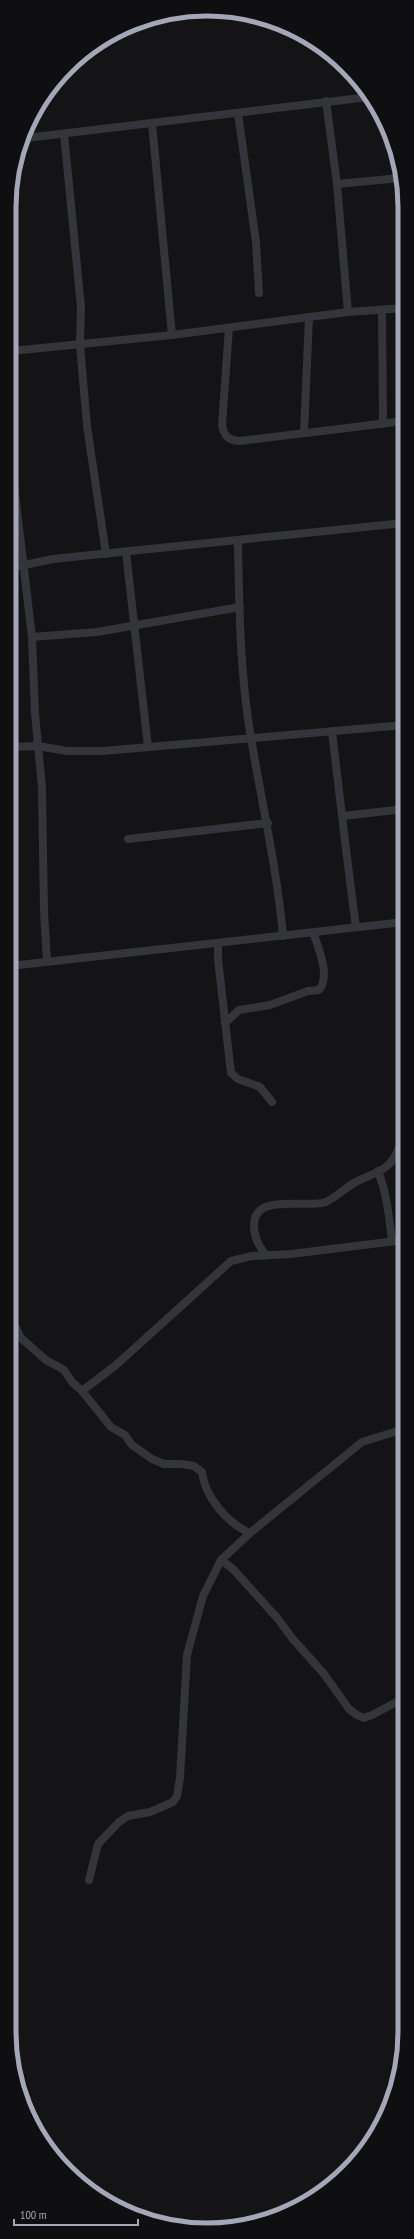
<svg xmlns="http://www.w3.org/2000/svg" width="414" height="2239" viewBox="0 0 414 2239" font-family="'PT Sans Narrow',sans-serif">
	<rect width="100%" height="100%" fill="#141315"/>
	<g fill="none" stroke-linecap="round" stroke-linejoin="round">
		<g stroke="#34343b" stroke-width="8">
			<path d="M326,101L337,184L348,312"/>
			<path d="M238,113L256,242L259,293"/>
			<path d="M152,123L172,335"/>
			<path d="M64,134L81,307L80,345L87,426L106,554"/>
			<path d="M26,138L369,97"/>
			<path d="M337,184L400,178"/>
			<path d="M382,310L383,424"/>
			<path d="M229,328L222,425C224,436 228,440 239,441L404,421"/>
			<path d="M11,351L172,335L348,312L404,308"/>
			<path d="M304,433L309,317"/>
			<path d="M10,452L32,637L35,713L42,788L44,911L47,961"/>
			<path d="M238,542C239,604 240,676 251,738C262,804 277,869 283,936"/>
			<path d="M126,552L148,747"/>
			<path d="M10,568L53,559L91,555L404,523"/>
			<path d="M32,637L97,632L240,607"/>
			<path d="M332,732C340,797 347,862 356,927"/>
			<path d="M10,747L38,746L67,751H103L404,725"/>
			<path d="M343,816L404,809"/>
			<path d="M128,839L268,823"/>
			<path d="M218,943V959L231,1073L238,1079L260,1087L272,1102"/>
			<path d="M10,966L404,922"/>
			<path d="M225,1023L239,1010L270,1005L308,991L319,990C331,976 318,947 313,932"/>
			<path d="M378,1171C387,1194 389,1217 392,1241"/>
			<path d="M266,1255C258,1245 254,1237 254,1225C254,1192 308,1209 326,1202C336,1197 344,1189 354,1183C364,1177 378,1174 387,1166C396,1159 400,1145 404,1134"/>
			<path d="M10,1316L21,1338L46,1360L64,1370L72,1382L82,1391L111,1427L125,1435L132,1445L152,1459L164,1464H182L194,1466L202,1472C205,1497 227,1523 250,1533"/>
			<path d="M82,1391L116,1365L231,1261L252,1256L291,1254L404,1240"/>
			<path d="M221,1560L233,1569L278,1619L292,1638L324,1674L349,1709L357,1715L364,1718L372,1715L404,1698"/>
			<path d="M89,1880L98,1844L119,1822L128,1816L150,1812L173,1802L177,1796L180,1778L187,1655L203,1596L221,1560L250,1533L362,1442L404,1429"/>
		</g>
	</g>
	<path d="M0 0H414V2239H0ZM207 16H207A191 191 0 0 1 398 207V2032A191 191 0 0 1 207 2223H207A191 191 0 0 1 16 2032V207A191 191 0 0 1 207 16Z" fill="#0f0e10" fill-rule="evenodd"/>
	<path fill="none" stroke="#a4a7b7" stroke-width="5" d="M207 16H207A191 191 0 0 1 398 207V2032A191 191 0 0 1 207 2223H207A191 191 0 0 1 16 2032V207A191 191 0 0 1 207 16Z"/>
	<path d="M14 2219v6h124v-6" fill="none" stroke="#a4a7b7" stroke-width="2"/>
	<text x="20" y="2219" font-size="12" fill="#a4a7b7" stroke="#0f0e10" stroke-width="3" paint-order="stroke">100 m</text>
</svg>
